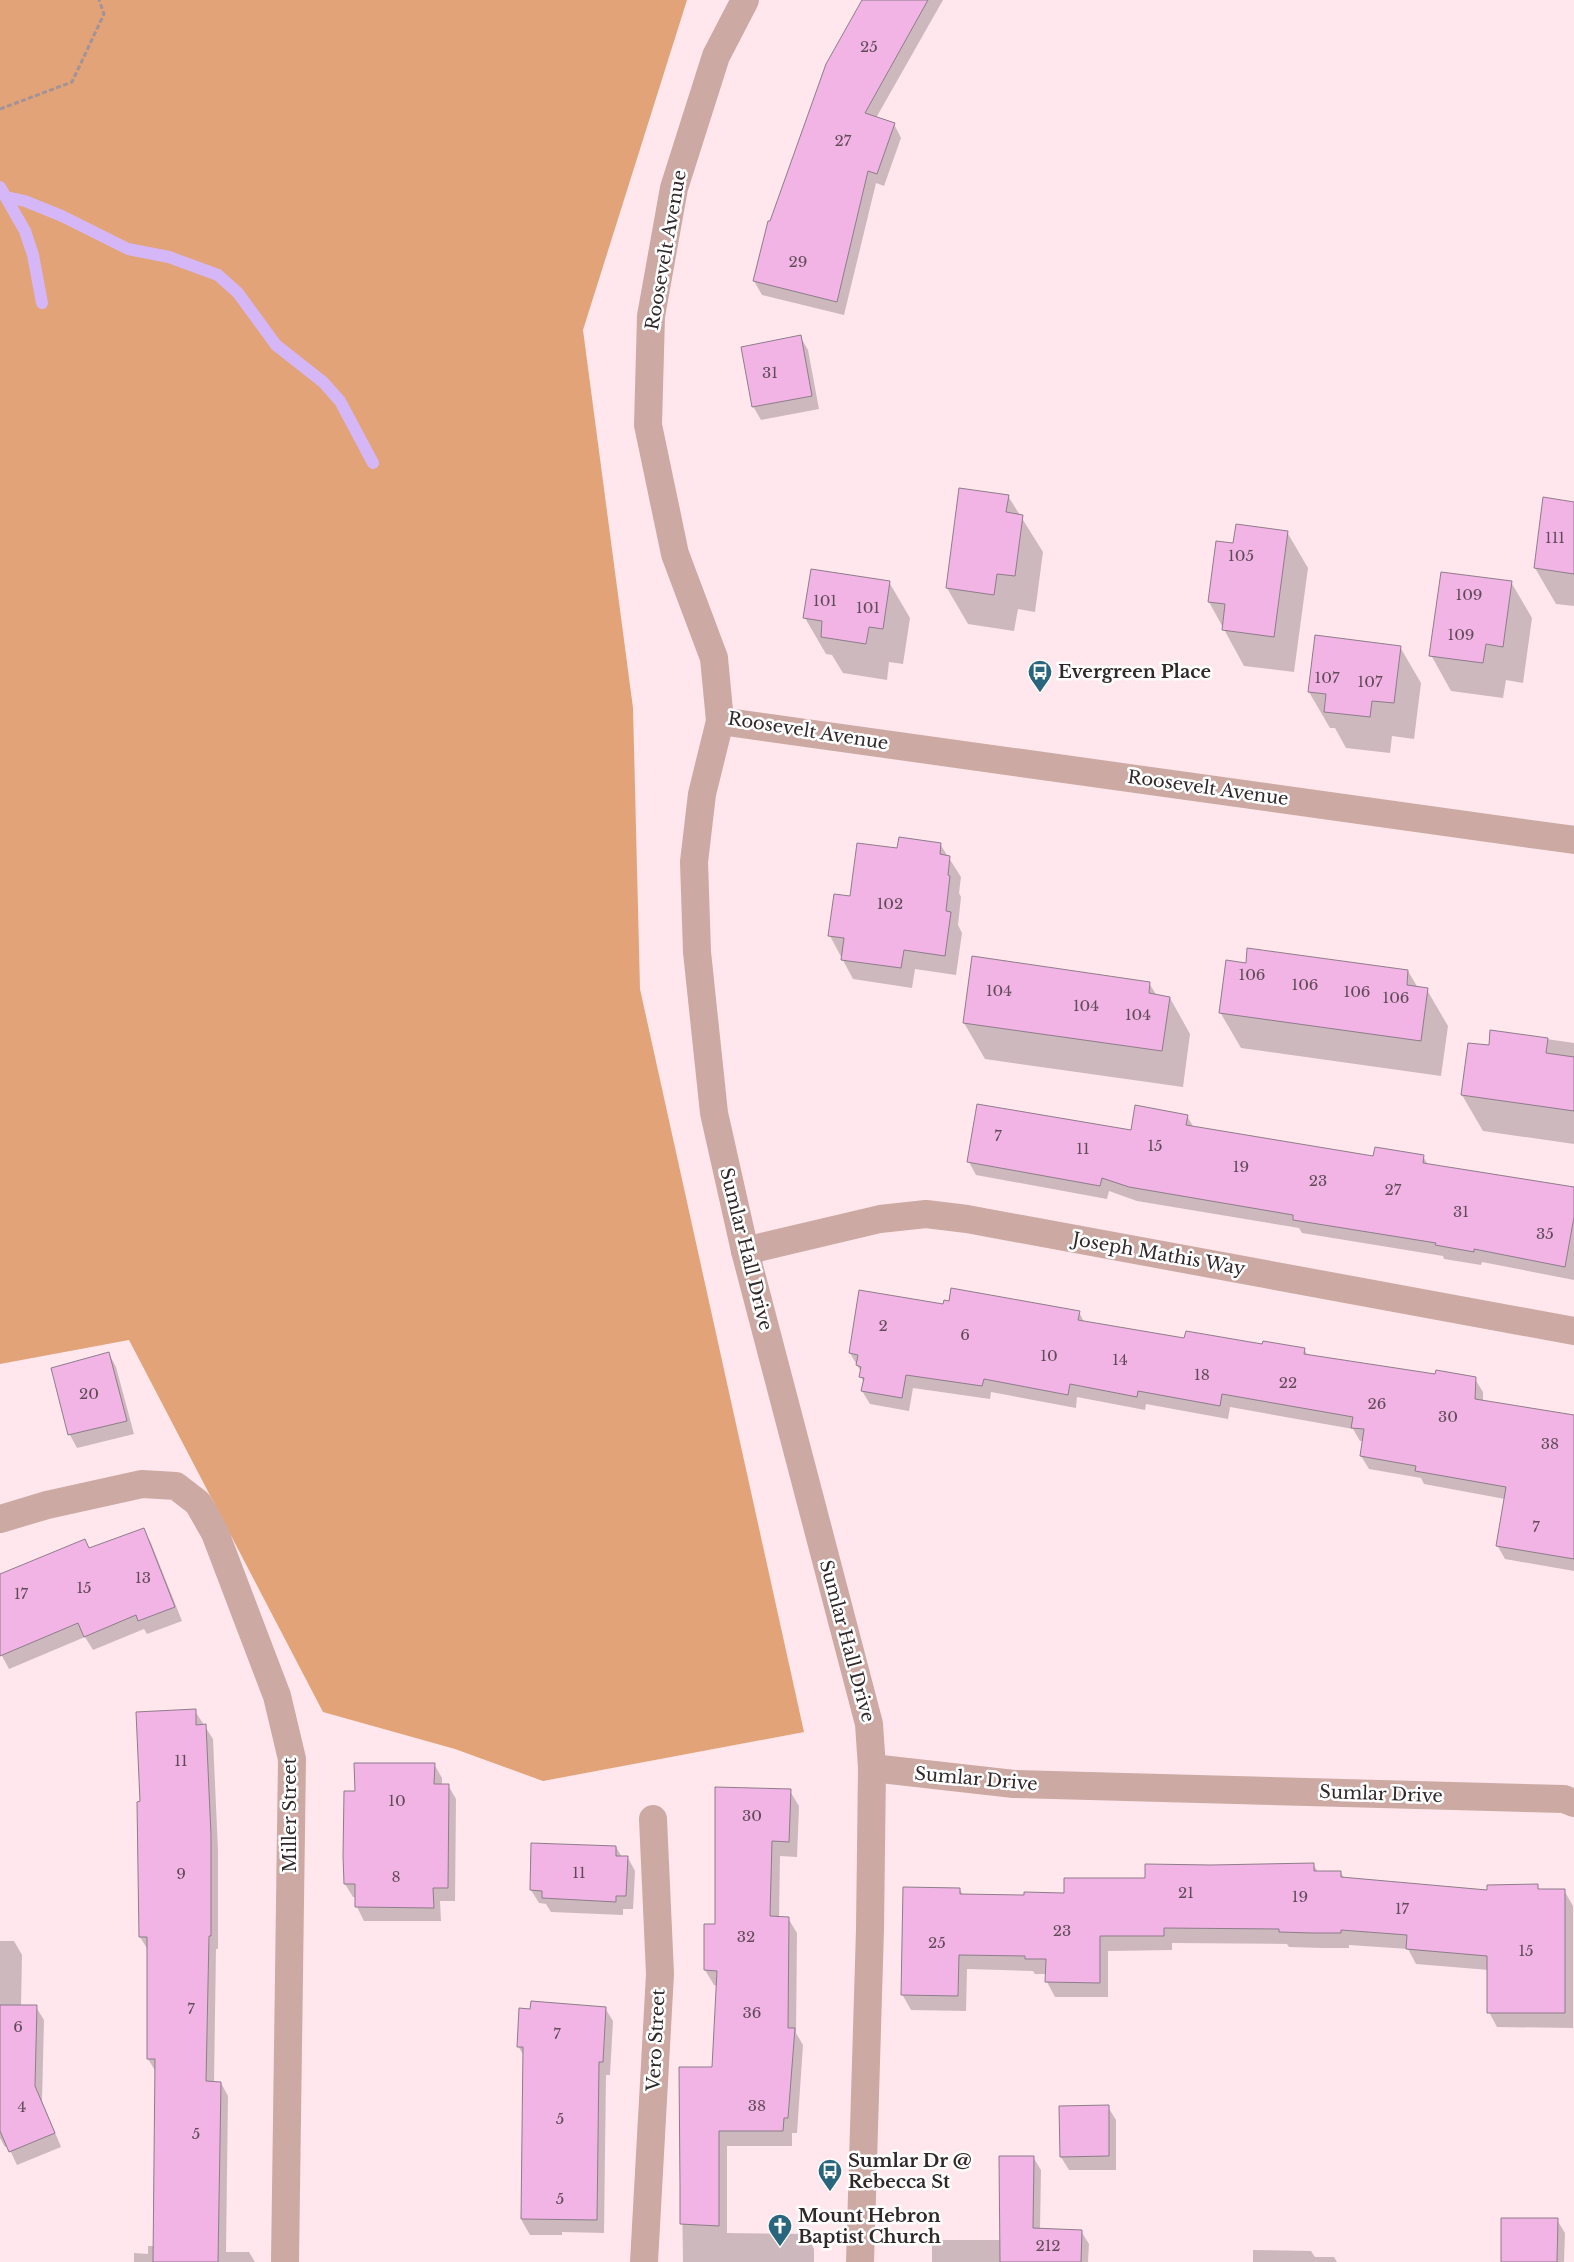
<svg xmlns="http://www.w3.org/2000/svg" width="1574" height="2262" viewBox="0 0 1574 2262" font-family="'Libre Baskerville',serif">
	<rect width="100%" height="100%" fill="#ffe7ed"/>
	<path fill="#e2a378" d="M0,0H687L583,330L633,708L640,989L804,1732L543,1781L455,1749L323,1712L129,1340L0,1364Z"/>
	<g fill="#0003">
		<path d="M863,0H943L876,118L894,124L901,138L884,186L876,183L844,315L762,295L754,281L771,222Z"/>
		<path d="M800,336L808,350L819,409L761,420L753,406Z"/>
		<path d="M960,489L1008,496L1043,552L1035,612L1018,609L1014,631L968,624L947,588Z"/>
		<path d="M1574,503V606L1556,604L1535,568Z"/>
		<path d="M1287,532L1308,568L1294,672L1244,666L1209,602L1217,542L1234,544Z"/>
		<path d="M889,582L910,618L903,664L889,662L887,680L843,673L832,655L826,654L805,618Z"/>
		<path d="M1511,582L1532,618L1523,683L1506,680L1503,698L1451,691L1431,655Z"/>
		<path d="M1400,647L1421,683L1414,739L1392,736L1390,753L1346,748L1335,728H1330L1309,692Z"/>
		<path d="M940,844L961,877L959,893L961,897L958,925L962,933L956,975L915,969L912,988L853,979L830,936L851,898L898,849Z"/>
		<path d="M1247,964L1408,971L1418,988L1427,990L1448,1026L1441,1076L1241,1048L1220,1012Z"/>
		<path d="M1149,983L1157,996L1170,998L1190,1034L1183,1087L985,1059L964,1023Z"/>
		<path d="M1491,1031L1574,1043V1144L1483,1131L1462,1095L1490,1047Z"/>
		<path d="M1187,1116L1194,1128L1374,1158L1423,1156L1428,1165L1574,1188V1280L1482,1262L1481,1265L1444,1259L1443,1256L1302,1233L1299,1228L1137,1201L1109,1191L1107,1199L976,1175L969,1162L1132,1131Z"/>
		<path d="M944,1305L1079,1312L1084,1322L1185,1340L1304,1349L1308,1356L1436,1375L1475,1379L1483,1392V1401L1574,1416V1571L1505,1559L1497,1545L1505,1499L1424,1484L1421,1478L1369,1469L1361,1456L1363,1441H1360L1353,1429L1230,1407L1228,1419L1146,1404L1145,1410L1077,1397L1076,1408L991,1392L990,1399L913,1388L909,1411L870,1404L862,1391L864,1383L861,1377V1372L850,1353Z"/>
		<path d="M109,1354L116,1367L134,1434L77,1448L70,1435L53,1369Z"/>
		<path d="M144,1530L151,1543L182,1621L147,1634L144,1629L93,1650L85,1637L9,1669L0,1652V1575L90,1550Z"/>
		<path d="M195,1711L213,1739L218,1850V1949H216L214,2083H221L228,2096L226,2252H249L255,2262H134V2253L148,2254V2246H154L156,2072L148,2059V1950L140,1937L138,1803H142Z"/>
		<path d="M434,1764L442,1778V1785H448L456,1799L455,1901H440L441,1921H364L357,1907L356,1897H353L345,1884L356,1793Z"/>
		<path d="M790,1791L799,1806L797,1857L780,1856L779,1918H788L797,1933L796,2033L803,2045L797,2133H792V2146H727V2233L806,2234L814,2249V2262H683L680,2068H713L718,1986L714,1985L705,1970V1925H716Z"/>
		<path d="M616,1847L622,1857L628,1858L635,1871L633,1909H623V1915L551,1912L546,1904L539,1903L531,1890Z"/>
		<path d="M1313,1864L1318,1872H1340L1345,1879L1489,1891L1537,1886L1540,1890H1564L1573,1906V2028L1497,2027L1489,2012V1970L1416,1964L1408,1949L1349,1945V1948H1323L1289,1947L1287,1944L1172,1943V1950L1108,1951V1997H1055L1047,1982V1974H1035L1033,1971L967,1969L966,2011L911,2010L902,1994L960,1890L963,1895L1026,1897L1065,1894L1211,1866Z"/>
		<path d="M0,1941H14L22,1955L21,2007H36L44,2020L42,2101L61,2147L17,2165L8,2146L5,2147L0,2138Z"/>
		<path d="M605,2008L613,2021L610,2075H606L604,2233L562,2232V2235H530L522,2221L524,2056L518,2046L532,2010Z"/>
		<path d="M1061,2107H1108L1116,2120V2170H1069L1061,2157Z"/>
		<path d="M1033,2157L1041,2170L1040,2230L1081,2231L1089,2244L1088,2262H932V2240H1001Z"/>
		<path d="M1557,2220L1565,2233L1564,2262H1502Z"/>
		<path d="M1253,2250L1311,2251L1315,2257H1334L1337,2262H1253Z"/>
	</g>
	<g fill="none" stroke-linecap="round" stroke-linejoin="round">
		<g stroke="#d5b6f6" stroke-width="12">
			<path d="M0,187L25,231L33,255L42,303"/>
			<path d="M6,197L25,201L62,216L128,249L169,257L218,275L238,293L276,345L323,382L340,401L373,463"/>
		</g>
	</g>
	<g fill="#f1b4e5" stroke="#8d7d8a">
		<path d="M862,0H928L865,113L895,123L877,174L868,171L837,302L753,281L768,221H770L826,64Z"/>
		<path d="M801,335L812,396L752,407L741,347Z"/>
		<path d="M959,488L1009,495L1006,512L1023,515L1015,576L997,574L994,595L946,588Z"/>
		<path d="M1543,497L1574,502V574L1534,568Z"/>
		<path d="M1236,524L1288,531L1274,637L1222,630L1225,604L1208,602L1216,541L1233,543Z"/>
		<path d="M811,569L890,581L883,629L869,627L866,644L821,637L822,621L803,618Z"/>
		<path d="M1441,572L1512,581L1503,647L1486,644L1483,663L1429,656Z"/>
		<path d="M1315,635L1401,646L1394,703L1372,701L1370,717L1324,712L1326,694L1308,692Z"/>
		<path d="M899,837L941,843L940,854L950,856L948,875L950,876L946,911L951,912L945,956L904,950L901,968L841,960L844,938L828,936L834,894L850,896L857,843L897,848Z"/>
		<path d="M1247,948L1408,970L1407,985L1428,988L1421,1041L1219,1013L1226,960L1246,963Z"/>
		<path d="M972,956L1150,982L1149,993L1170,997L1162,1051L963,1023Z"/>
		<path d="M1490,1030L1548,1038L1546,1053L1574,1057V1111L1461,1095L1468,1043L1489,1045Z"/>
		<path d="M977,1104L1131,1130L1135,1105L1188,1115L1186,1125L1373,1156L1375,1147L1424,1155L1423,1163L1574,1187V1217L1565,1267L1474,1249V1252L1435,1245L1436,1243L1293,1220V1215L1129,1187L1102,1178L1100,1186L967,1162Z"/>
		<path d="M951,1288L1080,1311L1078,1320L1184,1338L1186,1331L1262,1344L1263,1341L1305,1348L1304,1354L1435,1374L1436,1370L1476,1377L1475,1399L1574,1415V1559L1496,1546L1506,1487L1415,1471L1416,1466L1360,1456L1364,1429L1351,1428L1353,1417L1222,1394L1220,1406L1138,1391L1137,1397L1070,1384L1068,1395L984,1379L982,1386L906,1375L902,1398L861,1391L864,1378L859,1377L861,1367L856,1365L858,1355L849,1353L859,1290L943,1304L944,1300L949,1301Z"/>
		<path d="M109,1352L127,1421L68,1435L51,1368Z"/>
		<path d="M144,1528L175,1607L138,1621L136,1615L84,1637L78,1623L0,1656V1574L85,1539L89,1548Z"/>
		<path d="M196,1709V1725L206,1724L211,1835V1936H209L206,2081L221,2082L218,2262H153L155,2059H147V1937H139L137,1802L140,1801L136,1712Z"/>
		<path d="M354,1763H435L434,1784H449L448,1888H433L434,1908L355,1907V1884H344L343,1856L344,1791H355Z"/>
		<path d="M715,1787L791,1789L789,1842L772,1841L770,1916L789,1917L788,2028H795L788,2118H784L783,2131H719V2226L680,2224V2187L679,2067H712L717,1971L704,1970V1924H715Z"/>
		<path d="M531,1843L616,1846V1856H628L626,1896H616V1902L542,1898V1891L530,1890Z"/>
		<path d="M1314,1863V1871H1341V1877L1487,1890V1885L1538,1884V1889H1565V2013H1487V1956L1406,1949L1407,1935L1341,1930V1933H1313L1279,1932V1929L1164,1928V1936H1100V1983L1045,1982L1046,1959H1025V1956L959,1955L958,1996L901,1995L903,1887L960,1888V1894L1024,1895V1892L1064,1893V1878H1145V1864L1211,1865Z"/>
		<path d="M531,2001L606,2007L603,2062H599L597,2220L521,2219L523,2047H517L519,2008L530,2009Z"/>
		<path d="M0,2005H37L35,2086L55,2133L9,2152L0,2131Z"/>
		<path d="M1109,2105V2156L1060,2157L1059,2106Z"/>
		<path d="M999,2156H1034L1033,2228L1082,2230L1081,2262H1000Z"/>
		<path d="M1501,2218H1558L1557,2262H1501Z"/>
	</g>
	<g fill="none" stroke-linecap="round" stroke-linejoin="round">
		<path stroke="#a39296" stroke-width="3" stroke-dasharray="5 2.5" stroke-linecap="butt" d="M0,109L72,82L104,14L99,0"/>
		<g stroke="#cda9a4" stroke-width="28">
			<path d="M745,0L716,56L674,188L651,316L648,425L675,554L714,658L720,721L702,794L694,862L697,952L714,1113L745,1251L869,1724L872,1768L870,1929L860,2262"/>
			<path d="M720,721L1574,840"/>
			<path d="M745,1251L880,1219L926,1214L967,1219L1574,1331"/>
			<path d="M0,1519L47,1505L142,1484L176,1486L198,1503L215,1533L277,1696L292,1759L285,2262"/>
			<path d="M872,1768L1014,1784L1564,1799L1574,1803"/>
			<path d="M644,2262L660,1974L653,1819"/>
		</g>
	</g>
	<defs>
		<symbol id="bus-pin" viewBox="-11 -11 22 30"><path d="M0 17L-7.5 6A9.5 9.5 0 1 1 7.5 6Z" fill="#29667d" stroke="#fff"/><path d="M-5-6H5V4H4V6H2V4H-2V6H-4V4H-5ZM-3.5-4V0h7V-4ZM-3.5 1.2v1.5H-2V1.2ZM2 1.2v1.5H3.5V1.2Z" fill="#fff"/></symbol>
		<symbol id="church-pin" viewBox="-11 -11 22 30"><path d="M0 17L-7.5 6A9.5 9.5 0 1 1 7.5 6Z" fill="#29667d" stroke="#fff"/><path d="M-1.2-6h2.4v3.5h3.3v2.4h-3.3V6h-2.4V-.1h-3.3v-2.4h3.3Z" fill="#fff"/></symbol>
	</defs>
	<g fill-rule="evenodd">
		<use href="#bus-pin" x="1026" y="658" width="28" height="38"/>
		<use href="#bus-pin" x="816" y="2157" width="28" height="38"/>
		<use href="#church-pin" x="766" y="2212" width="28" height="38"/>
	</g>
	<g text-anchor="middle" stroke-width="5" stroke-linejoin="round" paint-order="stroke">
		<g font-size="15" fill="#614b59">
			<text x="869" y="52">25</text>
			<text x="843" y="146">27</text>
			<text x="798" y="267">29</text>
			<text x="770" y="378">31</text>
			<text x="1555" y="543">111</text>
			<text x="1241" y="561">105</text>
			<text x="1469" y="600">109</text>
			<text x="825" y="606">101</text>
			<text x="868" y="613">101</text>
			<text x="1461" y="640">109</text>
			<text x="1327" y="683">107</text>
			<text x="1370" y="687">107</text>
			<text x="890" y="909">102</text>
			<text x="1252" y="980">106</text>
			<text x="1305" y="990">106</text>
			<text x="999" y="996">104</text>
			<text x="1357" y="997">106</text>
			<text x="1396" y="1003">106</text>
			<text x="1086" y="1011">104</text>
			<text x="1138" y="1020">104</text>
			<text x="998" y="1141">7</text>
			<text x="1155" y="1151">15</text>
			<text x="1083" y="1154">11</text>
			<text x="1241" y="1172">19</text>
			<text x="1318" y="1186">23</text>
			<text x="1393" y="1195">27</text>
			<text x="1461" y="1217">31</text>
			<text x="1545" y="1239">35</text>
			<text x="883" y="1331">2</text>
			<text x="965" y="1340">6</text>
			<text x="1049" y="1361">10</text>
			<text x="1120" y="1365">14</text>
			<text x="1202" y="1380">18</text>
			<text x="1288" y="1388">22</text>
			<text x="89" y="1399">20</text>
			<text x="1377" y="1409">26</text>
			<text x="1448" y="1422">30</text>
			<text x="1550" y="1449">38</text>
			<text x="1536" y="1532">7</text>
			<text x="143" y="1583">13</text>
			<text x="84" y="1593">15</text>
			<text x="21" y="1599">17</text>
			<text x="181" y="1766">11</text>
			<text x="397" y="1806">10</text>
			<text x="752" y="1821">30</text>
			<text x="579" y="1878">11</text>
			<text x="181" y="1879">9</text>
			<text x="396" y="1882">8</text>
			<text x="1186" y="1898">21</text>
			<text x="1300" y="1902">19</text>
			<text x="1402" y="1914">17</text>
			<text x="1062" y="1936">23</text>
			<text x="746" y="1942">32</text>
			<text x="937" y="1948">25</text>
			<text x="1526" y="1956">15</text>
			<text x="191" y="2014">7</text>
			<text x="752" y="2018">36</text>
			<text x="18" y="2032">6</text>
			<text x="557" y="2039">7</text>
			<text x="757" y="2111">38</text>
			<text x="22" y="2112">4</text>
			<text x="560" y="2124">5</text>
			<text x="196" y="2139">5</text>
			<text x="560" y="2204">5</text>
			<text x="1048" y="2251">212</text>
		</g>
		<g font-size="18" fill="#31282a" stroke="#fff">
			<text transform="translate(666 250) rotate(-80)" y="6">Roosevelt Avenue</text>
			<text transform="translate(808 731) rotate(9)" y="6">Roosevelt Avenue</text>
			<text transform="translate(1208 788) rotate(8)" y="6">Roosevelt Avenue</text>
			<text transform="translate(746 1249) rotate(76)" y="6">Sumlar Hall Drive</text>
			<text transform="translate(1159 1254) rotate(10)" y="6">Joseph Mathis Way</text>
			<text transform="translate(847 1641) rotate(75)" y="6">Sumlar Hall Drive</text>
			<text transform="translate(976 1779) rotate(5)" y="6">Sumlar Drive</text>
			<text transform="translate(1381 1794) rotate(2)" y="6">Sumlar Drive</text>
			<text transform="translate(290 1815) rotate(-90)" y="6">Miller Street</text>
			<text transform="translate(656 2040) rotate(-87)" y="6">Vero Street</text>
		</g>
		<g font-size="18" font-weight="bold" fill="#31282a" stroke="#fff" text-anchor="start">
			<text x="1058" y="678">Evergreen Place</text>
			<text x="848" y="2167">Sumlar Dr @<tspan x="848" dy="21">Rebecca St</tspan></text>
			<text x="798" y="2222">Mount Hebron<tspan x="798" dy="21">Baptist Church</tspan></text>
		</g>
	</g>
</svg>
